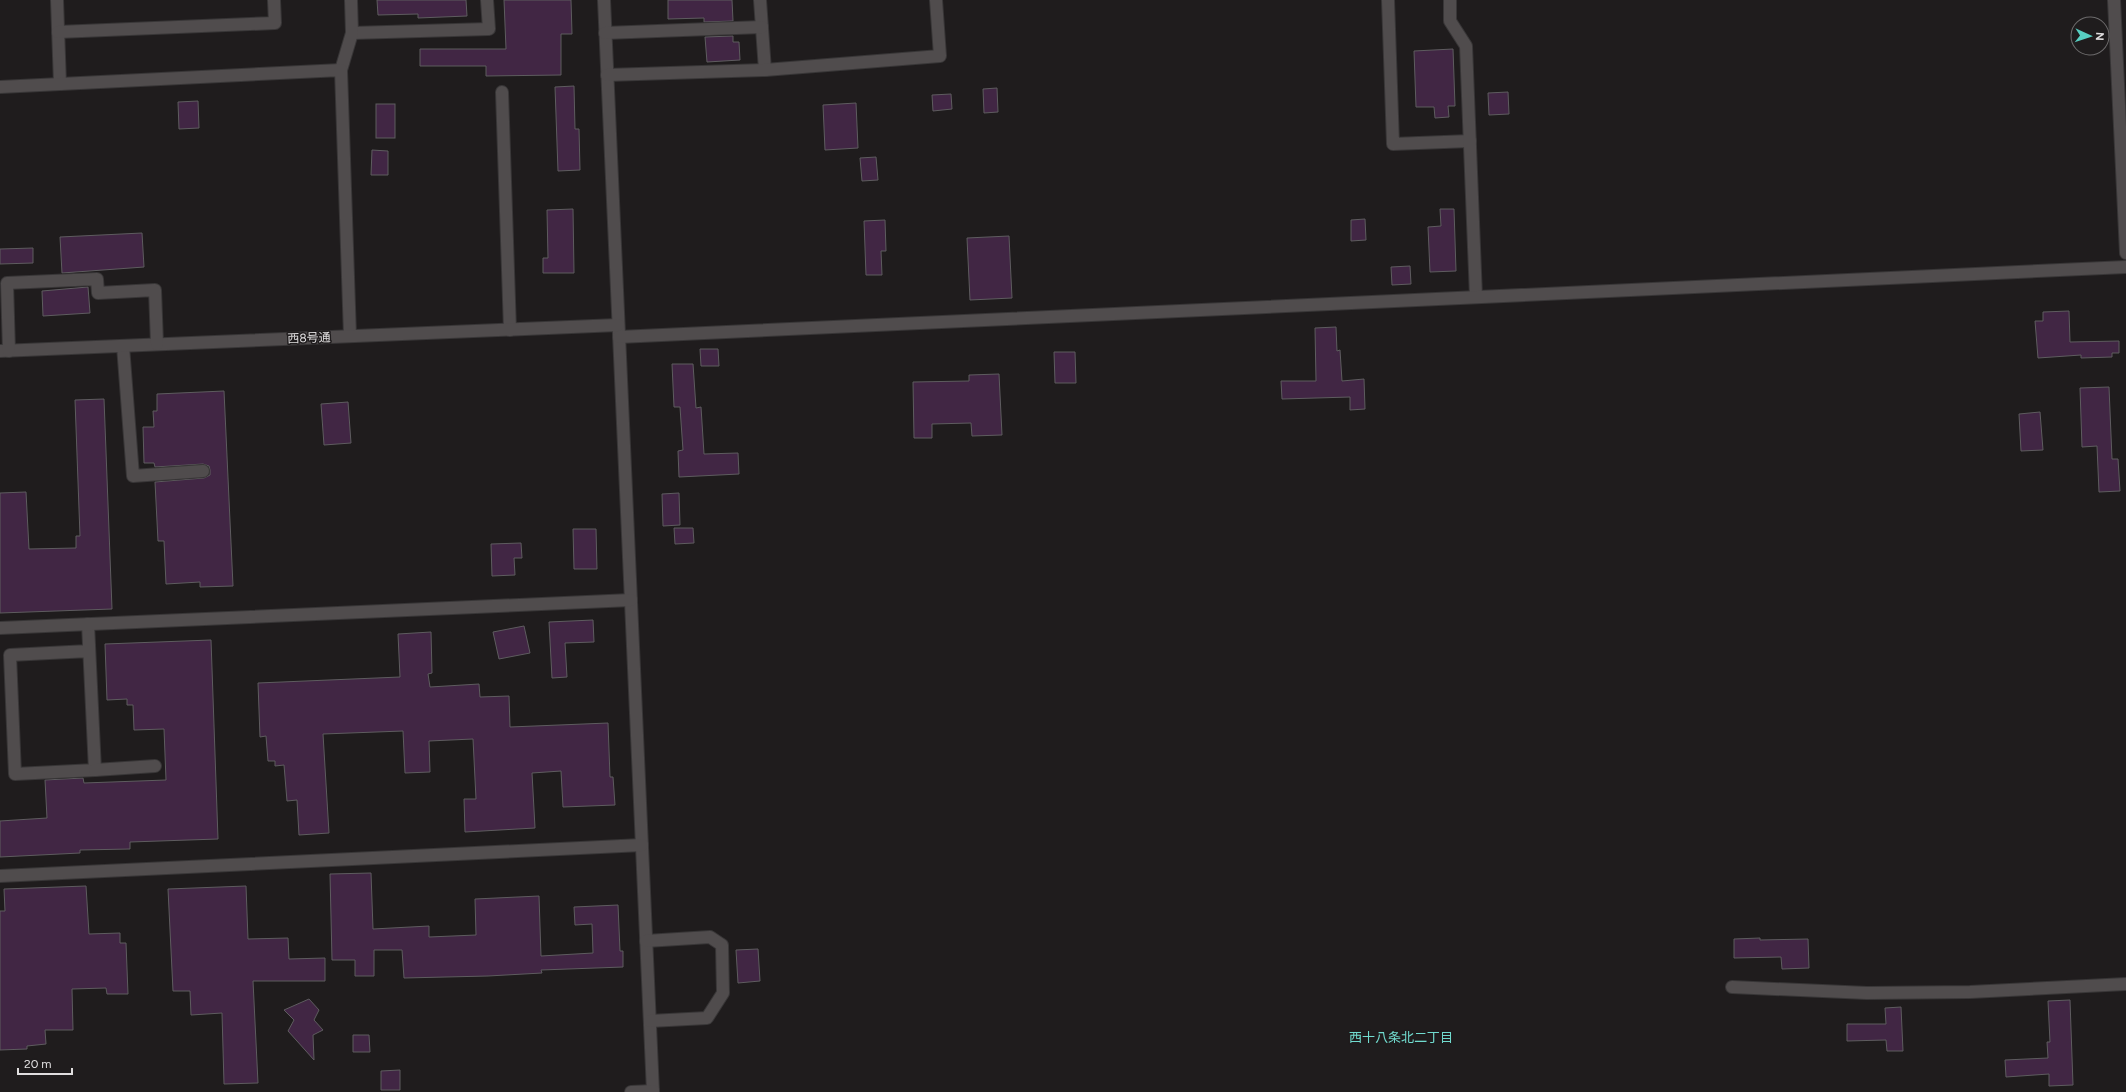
<svg xmlns="http://www.w3.org/2000/svg" width="2126" height="1092" viewBox="0 0 2126 1092" font-family="Figtree,'Noto Sans JP',sans-serif">
	<rect width="100%" height="100%" fill="#1f1c1d"/>
	<g fill="#412644" stroke="#5e5c5f">
		<path d="M377,0H466L467,16L418,18V14L378,15Z"/>
		<path d="M504,0H571L572,34H561V75L486,76V66H420V49H506Z"/>
		<path d="M668,0H732L733,21L704,22V18L668,19Z"/>
		<path d="M733,36V42H739L740,60L707,62L705,37Z"/>
		<path d="M1453,49L1455,106H1448L1449,117L1435,118L1434,107H1416L1414,51Z"/>
		<path d="M574,86L575,129H579L580,170L558,171L555,87Z"/>
		<path d="M997,88L998,112L984,113L983,89Z"/>
		<path d="M1508,92L1509,114L1489,115L1488,93Z"/>
		<path d="M951,94L952,109L933,111L932,95Z"/>
		<path d="M198,101L199,128L179,129L178,102Z"/>
		<path d="M856,103L858,148L825,150L823,105Z"/>
		<rect x="376" y="104" width="19" height="34"/>
		<path d="M372,150L388,151V175H371Z"/>
		<path d="M876,157L878,180L862,181L860,158Z"/>
		<path d="M573,209L574,273H543V258H548L547,210Z"/>
		<path d="M1440,209H1454L1456,271L1430,272L1428,227L1441,226Z"/>
		<path d="M1365,219L1366,240L1351,241V220Z"/>
		<path d="M885,220L886,251H881L882,275H866L864,221Z"/>
		<path d="M142,233L144,267L62,273L60,237Z"/>
		<path d="M1009,236L1012,298L970,300L967,238Z"/>
		<path d="M33,248V263L0,264V249Z"/>
		<path d="M1410,266L1411,284L1392,285L1391,267Z"/>
		<path d="M88,287L90,313L43,316L42,291Z"/>
		<path d="M2069,311L2070,342L2119,341V353H2112V357L2081,358V355L2038,358L2035,321H2043V312Z"/>
		<path d="M1336,327L1337,351L1340,350L1342,381L1364,379L1365,409L1350,410V397L1282,399L1281,381H1316L1315,328Z"/>
		<path d="M700,349H718L719,366H701Z"/>
		<path d="M1054,352H1075L1076,383H1055Z"/>
		<path d="M672,364H693L696,408L701,407L704,454L738,453L739,474L679,477L678,451L683,450L681,422L680,407H674Z"/>
		<path d="M999,374L1002,435L972,436L971,423L932,424V438H914L913,382L969,381V375Z"/>
		<path d="M2109,387L2112,459H2118L2120,491L2099,492L2097,446L2082,447L2080,388Z"/>
		<path d="M224,391L233,586L200,587V582L166,584L164,541H158L155,482L204,478L210,475V470L209,466L203,464L155,467L154,463H144L143,427H154L153,411H157V394Z"/>
		<path d="M104,399L112,609L0,613V493L26,492L29,549L76,548V536H80L75,400Z"/>
		<path d="M348,402L351,443L324,445L321,404Z"/>
		<path d="M2040,412L2043,450L2021,451L2019,414Z"/>
		<path d="M679,493L680,525L663,526L662,494Z"/>
		<path d="M674,528H693L694,543L675,544Z"/>
		<path d="M573,529H596L597,569H574Z"/>
		<path d="M521,543L522,558H514L515,575L492,576L491,544Z"/>
		<path d="M593,620L594,642L565,643L567,677L552,678L549,622Z"/>
		<path d="M524,626L530,653L499,659L493,632Z"/>
		<path d="M431,632L432,673L428,674L430,687L479,684L480,697L509,696L510,727L608,723L610,777H613L615,805L563,807L561,771L532,773L535,828L465,832L464,799H476L473,739L429,741L430,772L405,773L403,731L323,734L329,833L299,835L297,800L287,801L284,765L275,766V761H268L266,736L260,737L258,683L400,677L398,634Z"/>
		<path d="M211,640L218,839L130,842V849L80,850V853L0,857V821L47,818L45,780L83,778L84,783L166,780L164,729L134,730L133,705H127V699L107,700L105,644Z"/>
		<path d="M371,873L373,929L429,926V937L476,935L475,899L539,896L541,956L593,953L592,924L575,925L574,907L618,905L620,951H623V967L541,970L542,973L488,976L404,978L402,950H374V976H355V960H332L330,874Z"/>
		<path d="M86,886L89,934L120,933V943H126L128,994H107L106,988L72,989L73,1030H45L46,1044L27,1046V1049L0,1050V911H5L4,889Z"/>
		<path d="M246,886L248,939L288,938L289,959L325,958V981H253L258,1083L224,1084L222,1013L191,1015L190,991H173L168,889Z"/>
		<path d="M1760,938V940L1808,939L1809,968L1782,969L1781,957L1734,958V939Z"/>
		<path d="M758,949L760,981L738,983L736,950Z"/>
		<path d="M309,999L319,1010L314,1020L323,1030L313,1035L314,1060L288,1031L294,1020L284,1010Z"/>
		<path d="M2070,1000L2073,1085L2049,1086V1074L2006,1077L2005,1060L2048,1058L2047,1042H2050L2048,1001Z"/>
		<path d="M1901,1007L1903,1051H1887L1886,1040L1847,1041V1024H1886L1885,1008Z"/>
		<path d="M353,1035H369L370,1052H353Z"/>
		<path d="M400,1070V1090H381V1071Z"/>
	</g>
	<g fill="none" stroke-linecap="round" stroke-linejoin="round">
		<defs>
			<g id="minor">
				<path d="M57,0L60,84"/>
				<path d="M604,0L653,1092"/>
				<path d="M760,0L765,70"/>
				<path d="M1388,0L1393,144L1470,141"/>
				<path d="M1450,0V21L1466,46L1476,297"/>
				<path d="M2114,0L2126,253"/>
				<path d="M58,32L275,23L274,0"/>
				<path d="M352,33L489,29L487,0"/>
				<path d="M605,33L762,27"/>
				<path d="M341,70L352,33L351,0"/>
				<path d="M607,75L765,70L940,56L936,0"/>
				<path d="M0,87L341,70L350,336"/>
				<path d="M502,92L510,330"/>
				<path d="M619,337L2126,267"/>
				<path d="M123,346L133,476L203,471"/>
				<path d="M0,351L618,325"/>
				<path d="M9,351L7,283L97,279L98,293L155,290L157,344"/>
				<path d="M88,624L95,770L15,774L10,655L89,651"/>
				<path d="M0,628L631,600"/>
				<path d="M95,770L155,766"/>
				<path d="M0,876L642,845"/>
				<path d="M646,941L710,937L722,945L723,993L707,1018L650,1021"/>
				<path d="M1732,987L1867,993L1970,992L2126,984"/>
				<path d="M631,1092L653,1091"/>
			</g>
		</defs>
		<use href="#minor" stroke="#383637" stroke-width="14"/>
		<use href="#minor" stroke="#504c4d" stroke-width="12"/>
	</g>
	<g text-anchor="middle" stroke-width="3" stroke-linejoin="round" paint-order="stroke">
		<g font-size="12" fill="#e0dedf" stroke="#1f1c1d">
			<text transform="translate(309 338) rotate(-2)" y="4">西8号通</text>
		</g>
		<g font-size="13" fill="#71dbcf" stroke="#1f1c1d">
			<text x="1401" y="1042">西十八条北二丁目</text>
		</g>
	</g>
	<g transform="translate(2090 36) rotate(93)"><circle r="19" fill="#1f1c1d" stroke="#6c6a6b"/>
	<path d="M0-3L7 15L0 10L-7 15Z" fill="#57cec1"/>
	<text y="-6" font-size="11" font-weight="bold" text-anchor="middle" fill="#e0dedf">N</text>
	</g>
	<path d="M18 1068v6h54v-6" fill="none" stroke="#e0dedf" stroke-width="2"/>
	<text x="24" y="1068" font-size="12" fill="#e0dedf" stroke="#1f1c1d" stroke-width="3" paint-order="stroke">20 m</text>
</svg>
